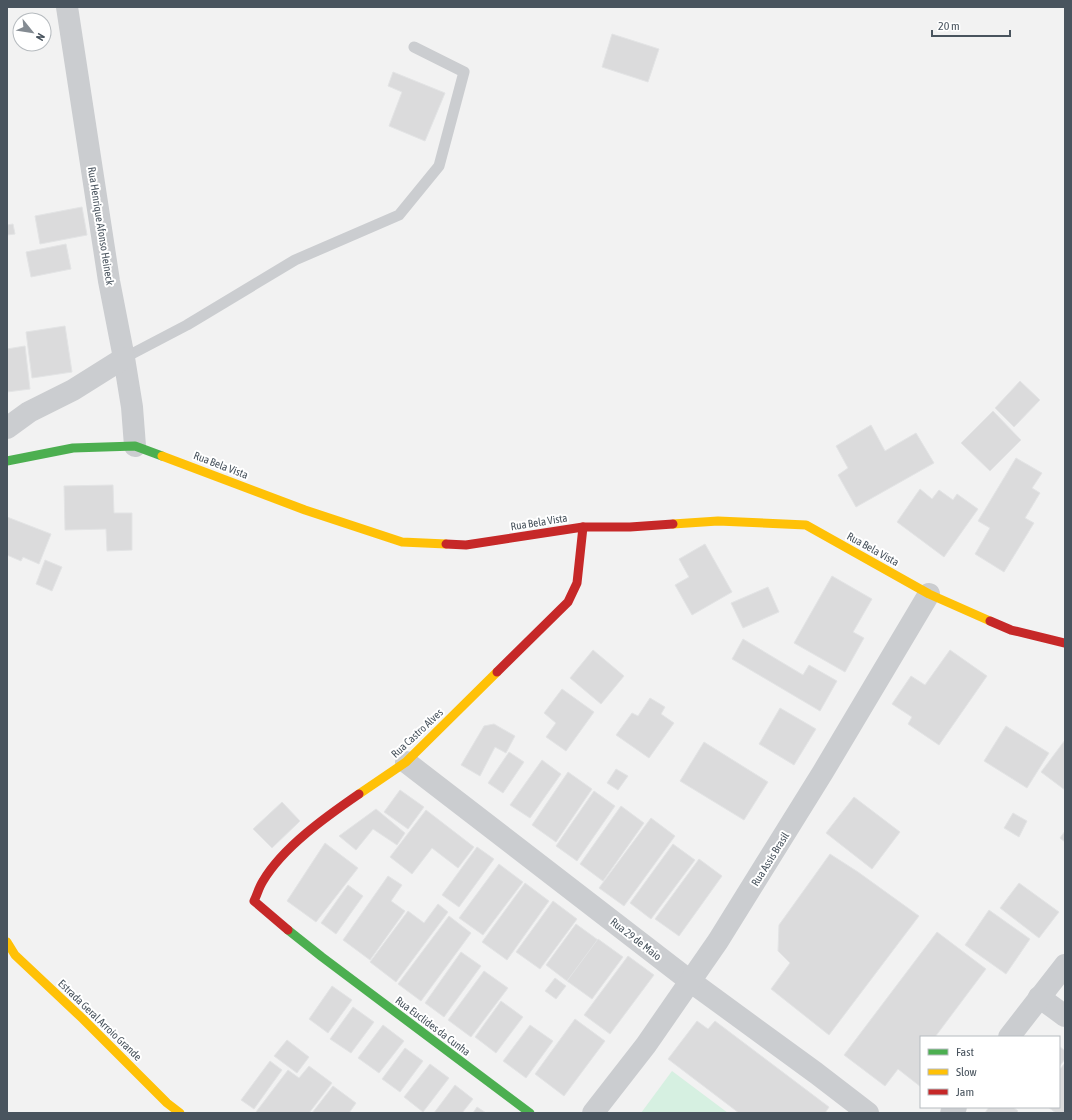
<svg xmlns="http://www.w3.org/2000/svg" width="1072" height="1120" viewBox="0 0 1072 1120" font-family="'Asap Condensed',sans-serif">
	<rect width="100%" height="100%" fill="#f2f2f2"/>
	<path fill="#d6f0e1" d="M672,1071L728,1113H641Z"/>
	<g fill="#dbdbdc" stroke="#e3e4e5">
		<path d="M612,34L659,49L648,82L602,67Z"/>
		<path d="M393,72L445,93L425,141L389,126L402,92L388,86Z"/>
		<path d="M82,207L87,235L40,244L35,216Z"/>
		<path d="M13,224L15,234L7,235V225Z"/>
		<path d="M66,244L71,269L31,277L26,252Z"/>
		<path d="M65,326L72,372L32,378L26,332Z"/>
		<path d="M25,346L30,389L7,392V349Z"/>
		<path d="M1020,381L1040,400L1014,427L995,408Z"/>
		<path d="M993,411L1021,440L990,471L961,443Z"/>
		<path d="M871,425L885,451L916,433L934,463L856,507L838,475L848,468L836,446Z"/>
		<path d="M1016,458L1042,473L1032,488L1040,493L1025,518L1034,523L1004,572L975,554L990,528L978,521Z"/>
		<path d="M113,485L114,513H132V550L107,551L106,529L65,530L64,486Z"/>
		<path d="M920,489L932,499L939,490L953,500L957,494L978,509L944,557L897,522Z"/>
		<path d="M7,517L51,534L39,564L23,557L21,561L7,555Z"/>
		<path d="M705,544L732,592L692,615L675,585L689,577L679,559Z"/>
		<path d="M45,560L62,567L52,591L36,584Z"/>
		<path d="M832,576L872,599L853,632L864,638L845,672L794,643Z"/>
		<path d="M768,587L779,612L743,628L731,603Z"/>
		<path d="M743,639L803,675L809,665L837,681L820,711L732,659Z"/>
		<path d="M593,650L624,676L601,704L570,678Z"/>
		<path d="M950,650L987,676L939,745L908,724L912,717L892,704L911,676L925,685Z"/>
		<path d="M562,689L594,712L566,751L546,737L556,723L544,713Z"/>
		<path d="M650,698L665,707L661,714L674,723L649,758L616,735L632,713L638,716Z"/>
		<path d="M780,708L816,729L794,765L759,744Z"/>
		<path d="M494,724L515,736L506,753L495,747L480,776L461,765L484,726Z"/>
		<path d="M1006,726L1049,753L1027,788L984,761Z"/>
		<path d="M1065,740V790L1041,772Z"/>
		<path d="M704,742L768,782L744,820L680,781Z"/>
		<path d="M509,752L524,762L503,793L488,783Z"/>
		<path d="M542,760L561,774L530,818L510,805Z"/>
		<path d="M616,769L628,776L618,790L607,783Z"/>
		<path d="M568,772L592,789L556,842L532,825Z"/>
		<path d="M400,790L424,807L408,829L384,812Z"/>
		<path d="M594,791L615,806L577,861L556,846Z"/>
		<path d="M854,797L900,832L872,869L826,833Z"/>
		<path d="M282,802L300,821L272,848L253,829Z"/>
		<path d="M621,806L644,823L603,881L580,864Z"/>
		<path d="M376,809L405,833L397,845L373,829L356,850L339,836Z"/>
		<path d="M426,810L474,847L458,868L432,848L412,874L390,857Z"/>
		<path d="M1013,813L1027,821L1019,837L1004,828Z"/>
		<path d="M651,818L675,836L624,906L599,888Z"/>
		<path d="M1065,831V842L1060,838Z"/>
		<path d="M325,843L358,868L316,922L287,901Z"/>
		<path d="M673,844L695,860L651,919L630,903Z"/>
		<path d="M477,847L494,859L459,907L442,895Z"/>
		<path d="M830,854L858,872L919,916L829,1035L771,989L790,963L778,951L779,925Z"/>
		<path d="M699,859L722,876L679,936L655,919Z"/>
		<path d="M499,864L523,882L483,935L459,918Z"/>
		<path d="M388,876L402,885L391,901L405,911L370,960L343,940Z"/>
		<path d="M525,883L549,901L507,960L482,942Z"/>
		<path d="M1019,883L1059,912L1039,938L1000,908Z"/>
		<path d="M348,885L363,896L336,934L321,923Z"/>
		<path d="M553,901L577,919L540,969L516,952Z"/>
		<path d="M438,904L448,912L396,982L370,962L408,911L424,923Z"/>
		<path d="M989,910L1030,939L1006,974L965,945Z"/>
		<path d="M449,916L471,933L421,1001L398,984Z"/>
		<path d="M576,924L598,940L567,981L546,965Z"/>
		<path d="M937,932L986,969L935,1037H921V1087L898,1069L885,1086L844,1055Z"/>
		<path d="M598,939L623,957L592,999L567,981Z"/>
		<path d="M461,952L481,966L444,1017L425,1003Z"/>
		<path d="M628,956L654,975L610,1034L584,1015Z"/>
		<path d="M484,971L508,988L471,1037L448,1020Z"/>
		<path d="M555,978L566,986L556,999L545,991Z"/>
		<path d="M332,986L352,1000L328,1033L309,1019Z"/>
		<path d="M501,1001L523,1017L496,1053L475,1037Z"/>
		<path d="M353,1007L374,1022L351,1053L330,1039Z"/>
		<path d="M575,1019L605,1041L564,1096L535,1074Z"/>
		<path d="M697,1021L708,1029L715,1021L829,1107L825,1113H739L668,1059Z"/>
		<path d="M383,1025L404,1041L379,1073L358,1058Z"/>
		<path d="M530,1025L553,1041L526,1078L503,1061Z"/>
		<path d="M287,1040L309,1057L297,1073L274,1056Z"/>
		<path d="M1059,1046L1065,1051V1059L1059,1067Z"/>
		<path d="M405,1048L423,1061L400,1092L382,1079Z"/>
		<path d="M270,1061L282,1070L254,1109L241,1100Z"/>
		<path d="M1065,1063V1113H1056L1048,1107H1059V1070Z"/>
		<path d="M430,1064L449,1078L423,1112L404,1097Z"/>
		<path d="M309,1066L332,1083L309,1113H258L256,1112L288,1070L299,1078Z"/>
		<path d="M455,1085L473,1099L462,1113H434Z"/>
		<path d="M333,1086L356,1103L349,1113H312Z"/>
		<path d="M477,1107L486,1113H473Z"/>
		<path d="M989,1107H1013L1018,1111L1016,1113H985Z"/>
	</g>
	<g fill="none" stroke-linecap="round" stroke-linejoin="round">
		<path stroke="#cbcdd0" stroke-width="11" d="M124,358L187,325L295,260L399,215L439,166L464,72L414,47"/>
		<g stroke="#cbcdd0" stroke-width="22">
			<path d="M67,7L109,281L124,358L132,407L135,446"/>
			<path d="M7,428L29,412L73,390L124,358"/>
			<path d="M406,762L690,981L816,1073L868,1113"/>
			<path d="M1039,997L1065,1016"/>
			<path d="M1009,1037L1065,965"/>
			<path d="M593,1113L646,1045L718,941L823,772L929,594"/>
			<path d="M951,1113L956,1107"/>
		</g>
		<g stroke="#4caf50" stroke-width="9">
			<path d="M7,461L73,448L135,446L162,456"/>
			<path d="M288,930L322,957L530,1113"/>
		</g>
		<g stroke="#ffc107" stroke-width="9">
			<path d="M162,456L305,510L402,542L446,544"/>
			<path d="M673,524L718,521L806,525L929,594L990,621"/>
			<path d="M359,794L406,762L497,672"/>
			<path d="M7,942L15,955L83,1019L167,1103L180,1113"/>
		</g>
		<g stroke="#c62828" stroke-width="9">
			<path d="M446,544L466,545L583,527H630L673,524"/>
			<path d="M990,621L1011,630L1065,643"/>
			<path d="M497,672L568,602L577,583L583,527"/>
			<path d="M288,930L254,901C257,895 259,887 263,881C283,847 327,816 359,794"/>
		</g>
	</g>
	<g text-anchor="middle" stroke-width="4" stroke-linejoin="round" paint-order="stroke">
		<g font-size="11" fill="#49545e" stroke="#fff">
			<text transform="translate(101 226) rotate(81)" y="4">Rua Henrique Afonso Heineck</text>
			<text transform="translate(221 465) rotate(21)" y="4">Rua Bela Vista</text>
			<text transform="translate(539 522) rotate(-9)" y="4">Rua Bela Vista</text>
			<text transform="translate(873 549) rotate(29)" y="4">Rua Bela Vista</text>
			<text transform="translate(417 733) rotate(-43)" y="4">Rua Castro Alves</text>
			<text transform="translate(770 859) rotate(-58)" y="4">Rua Assis Brasil</text>
			<text transform="translate(636 939) rotate(38)" y="4">Rua 29 de Maio</text>
			<text transform="translate(100 1020) rotate(44)" y="4">Estrada Geral Arroio Grande</text>
			<text transform="translate(433 1026) rotate(37)" y="4">Rua Euclides da Cunha</text>
		</g>
	</g>
	<rect width="1072" height="1120" fill="none" stroke="#49545e" stroke-width="16"/>
	<rect x="920" y="1036" width="140" height="72" fill="#ffffff" stroke="#b6bbbf"/>
	<rect x="928" y="1049" width="20" height="6" fill="#4caf50" stroke="#b6bbbf"/>
	<text x="956" y="1056" font-size="12" fill="#49545e">Fast</text>
	<rect x="928" y="1069" width="20" height="6" fill="#ffc107" stroke="#b6bbbf"/>
	<text x="956" y="1076" font-size="12" fill="#49545e">Slow</text>
	<rect x="928" y="1089" width="20" height="6" fill="#c62828" stroke="#b6bbbf"/>
	<text x="956" y="1096" font-size="12" fill="#49545e">Jam</text>
	<g transform="translate(32 32) rotate(120)"><circle r="19" fill="#ffffff" stroke="#b6bbbf"/>
	<path d="M0-3L7 15L0 10L-7 15Z" fill="#848b92"/>
	<text y="-6" font-size="11" font-weight="bold" text-anchor="middle" fill="#49545e">N</text>
	</g>
	<path d="M932 30v6h78v-6" fill="none" stroke="#49545e" stroke-width="2"/>
	<text x="938" y="30" font-size="12" fill="#49545e" stroke="#ffffff" stroke-width="3" paint-order="stroke">20 m</text>
</svg>
